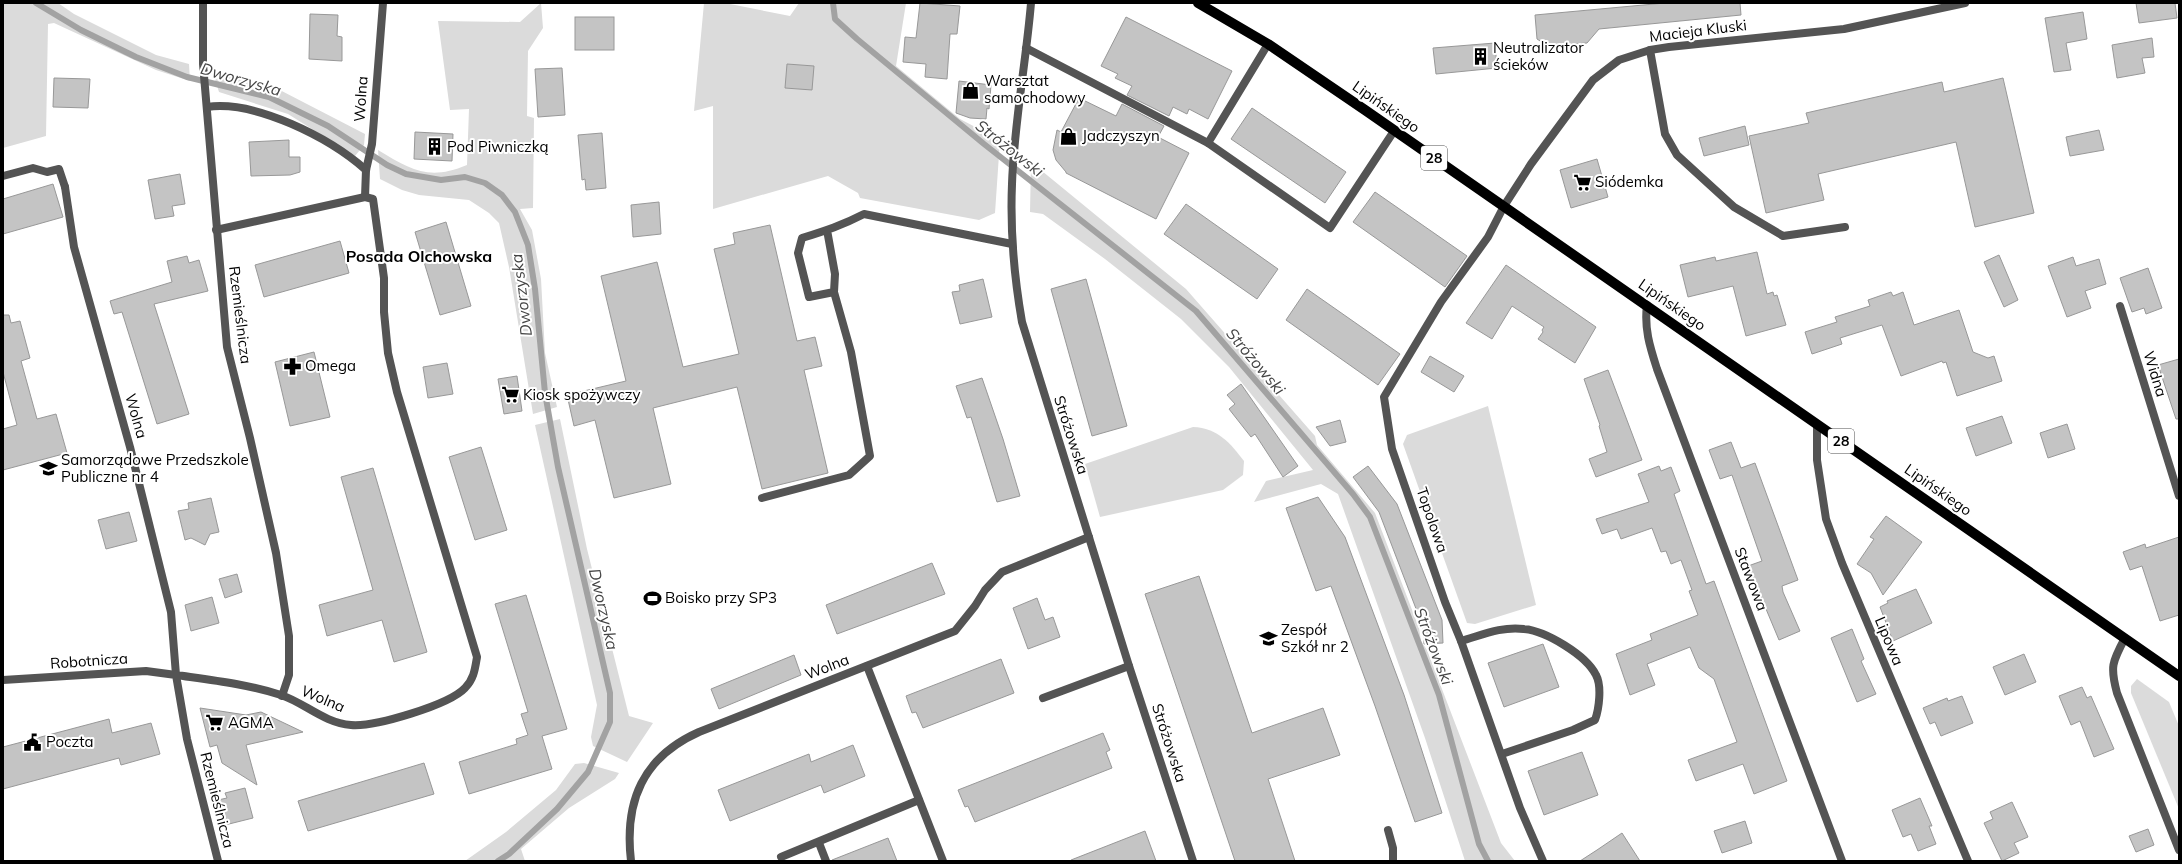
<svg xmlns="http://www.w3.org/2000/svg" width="2182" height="864" viewBox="0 0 2182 864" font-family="Mulish,sans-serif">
	<rect width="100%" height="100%" fill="#fff"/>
	<g fill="#dbdbdb">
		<path d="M3,3H58L74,14L156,55L189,64L190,81L156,70L54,23L48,24L46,136L3,148Z"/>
		<path d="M541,3L543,28L528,51L527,116L534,118L533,208L520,209L532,230L541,279L545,353L557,407L533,414L509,267L499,223L489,213L469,200L419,195L402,190L380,179L378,150C411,170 429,181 467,165L469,109L450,110L438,21L520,22Z"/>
		<path d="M704,3H725L790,16L799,3H906L896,66L960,119L1000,140L995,213L979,220L860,198L858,193L828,176L713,209V106L694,111Z"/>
		<path d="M212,70L274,87L365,134L364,145L355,156L288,114L219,92Z"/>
		<path d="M1031,162L1186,289L1315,436L1317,445L1375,513L1419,628L1421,641L1427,650L1501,843L1515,861H1465L1425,738L1338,494L1321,484L1254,502L1266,481L1313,470L1229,367L1181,319L1105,259L1043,214L1030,212Z"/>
		<path d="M1488,406L1536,605L1475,624L1467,623L1403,444L1407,435Z"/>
		<path d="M560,419L587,549L629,716L653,723L627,762L593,746L591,737L597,705L535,425Z"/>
		<path d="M1193,427C1218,428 1230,443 1244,461L1243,475L1223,490L1100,517L1085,464Z"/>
		<path d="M2137,679L2169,702L2179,726V809L2131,693V686Z"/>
		<path d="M584,763L619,773L615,779L569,808L521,849L525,861H465L506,832L556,790L575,764Z"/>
	</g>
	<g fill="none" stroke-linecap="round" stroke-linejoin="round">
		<g stroke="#a2a2a2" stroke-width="6">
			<path d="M36,3L81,30L136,57L187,77L269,97L328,126L387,165L406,174L441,180L465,177L485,183L502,195L515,212L528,245L535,289L545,393L558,467L610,693V722L588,772L557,809L509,854L498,861"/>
			<path d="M833,3L835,19L857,39L984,144L1196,311L1353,494L1370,517L1439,695L1479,844L1488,861"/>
		</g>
	</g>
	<g fill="#c4c4c4" stroke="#989898">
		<path d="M920,3L960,6L957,34H950L947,79L925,77L926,64L903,62L905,37L916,38Z"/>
		<path d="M1665,3H1740L1741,15L1599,29L1587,43L1548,46L1537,39L1535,15Z"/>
		<path d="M2136,3H2175L2177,18L2139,23Z"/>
		<path d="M2083,12L2087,39L2066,43L2071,70L2054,72L2045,18Z"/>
		<path d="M310,14L338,15L337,36L342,37V61L309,59Z"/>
		<rect x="575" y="17" width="39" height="33"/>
		<path d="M1126,17L1232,71L1208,119L1189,109L1187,114L1173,107L1169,116L1127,95L1132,86L1115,78L1118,74L1101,66Z"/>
		<path d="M2152,38L2154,57L2142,58L2145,73L2117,78L2112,45Z"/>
		<path d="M1495,43L1497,68L1436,74L1433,48Z"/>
		<path d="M787,64L814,66L812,90L785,88Z"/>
		<path d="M562,68L565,115L538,117L535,69Z"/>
		<path d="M54,78L90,79L88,108L53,107Z"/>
		<path d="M2003,78L2034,213L1975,227L1956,142L1818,174L1824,200L1766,213L1749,136L1809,123L1806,113L1942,82L1944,92Z"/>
		<path d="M959,81L991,85L989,109L987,108L986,119L970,118L956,113Z"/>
		<path d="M1079,98L1116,116L1122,104L1164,126L1158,137L1189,153L1156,219L1066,173V172L1056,160L1053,150L1057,130L1061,132Z"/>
		<path d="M1252,108L1346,172L1325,203L1231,139Z"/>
		<path d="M1745,126L1749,145L1704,156L1699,138Z"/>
		<path d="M2099,130L2104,150L2070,156L2066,137Z"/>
		<path d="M415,132L453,134L452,161L414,159Z"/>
		<path d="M602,133L606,188L586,190L585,179L582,180L578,135Z"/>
		<path d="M289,140V157H300V172L290,175L251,176L249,142Z"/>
		<path d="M1597,159L1608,197L1571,208L1560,170Z"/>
		<path d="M180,174L185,204L172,206L174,216L155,219L148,180Z"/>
		<path d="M53,184L63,217L3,234V199Z"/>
		<path d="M1375,192L1467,256L1445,287L1353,222Z"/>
		<path d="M659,202L661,234L633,237L631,205Z"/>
		<path d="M1186,204L1278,269L1257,299L1164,234Z"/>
		<path d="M446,222L471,306L440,315L415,232Z"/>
		<path d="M770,225L797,341L815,337L822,366L804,370L828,473L762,489L737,387L653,408L671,484L614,498L595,420L574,426L567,395L626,381L601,276L657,262L683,367L739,354L714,249L735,244L733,233Z"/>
		<path d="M340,241L349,273L264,297L255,265Z"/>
		<path d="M1757,252L1767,294L1773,292L1774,296L1777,295L1786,325L1746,336L1733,286L1688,297L1680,265L1715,257L1716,261Z"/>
		<path d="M1999,255L2018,300L2004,307L1984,262Z"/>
		<path d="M187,256L189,263L199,260L208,291L154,304L189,414L157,424L122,312L114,314L110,301L172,282L167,261Z"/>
		<path d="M2073,257L2076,266L2099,259L2106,284L2085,291L2091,308L2067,317L2048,266Z"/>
		<path d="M1506,265L1596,327L1575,363L1538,339L1543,332L1542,330L1544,327L1512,306L1492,339L1466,323Z"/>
		<path d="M2148,268L2162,308L2146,314L2144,308L2132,312L2120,278Z"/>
		<path d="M983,279L992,317L960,324L952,292L960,291L959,285Z"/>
		<path d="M1086,279L1127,426L1092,436L1051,289Z"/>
		<path d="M1307,289L1400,354L1378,385L1286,320Z"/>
		<path d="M1891,292L1893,296L1903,292L1914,325L1959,310L1973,352L1988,358L1994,356L2002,381L1957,396L1946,362L1943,363L1942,361L1901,376L1882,325L1840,338L1842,344L1812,354L1805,332L1837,322L1835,317L1870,306L1868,300Z"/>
		<path d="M3,315H9L11,323L20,321L30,358L21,361L37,419L56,414L67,453L3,470V429L17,425L3,372Z"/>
		<path d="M314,352L330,417L290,426L275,362Z"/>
		<path d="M1430,356L1464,376L1454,392L1421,372Z"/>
		<path d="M2179,359V419H2176L2158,365Z"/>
		<path d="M447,363L453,394L428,398L423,367Z"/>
		<path d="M1608,370L1642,460L1596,477L1589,459L1607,452L1599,426L1600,425L1584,379Z"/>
		<path d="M517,376L522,411L504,414L498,379Z"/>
		<path d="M982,378L1003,439L1020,496L997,502L971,417L967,418L956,386Z"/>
		<path d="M1241,384L1298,466L1283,477L1255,434L1251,437L1229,409L1235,404L1227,395Z"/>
		<path d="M2002,416L2012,443L1976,456L1966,428Z"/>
		<path d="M1340,420L1346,442L1330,446L1316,427Z"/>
		<path d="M2067,424L2075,449L2048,458L2040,433Z"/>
		<path d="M1731,442L1741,468L1755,463L1798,580L1782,586L1783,592L1800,631L1779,640L1748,566L1762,561L1732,475L1720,479L1709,450Z"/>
		<path d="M481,447L507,530L475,540L449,457Z"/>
		<path d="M1368,466L1397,504L1442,620L1443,643L1424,644L1423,627L1379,512L1353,477Z"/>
		<path d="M1659,466L1661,471L1671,467L1680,491L1674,494L1706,584L1714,581L1787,781L1754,794L1743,764L1696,781L1688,760L1737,742L1714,679L1699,668L1690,647L1647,664L1655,685L1630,695L1616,654L1652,640L1650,634L1698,615L1689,591L1692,590L1681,560L1671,564L1666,551L1661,552L1652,528L1621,539L1617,529L1602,534L1596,519L1649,502L1638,474Z"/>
		<path d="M373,468L427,652L394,662L382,620L327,636L319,605L373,590L341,477Z"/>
		<path d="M1318,497L1345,537L1404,695L1442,813L1415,822L1375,706L1331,586L1316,591L1286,508Z"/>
		<path d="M211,498L219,532L210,534L205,545L191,538L185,540L178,511L189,509L188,503Z"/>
		<path d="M129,512L137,541L106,549L98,520Z"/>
		<path d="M1886,516L1922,542L1883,595L1871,573L1857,564L1874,539L1870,537Z"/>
		<path d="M2179,537V615L2160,621L2142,566L2130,570L2123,552L2145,544L2146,548Z"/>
		<path d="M932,563L945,594L837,634L826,605Z"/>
		<path d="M237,574L242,592L225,598L219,579Z"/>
		<path d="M1199,576L1252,733L1323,708L1340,755L1268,779L1295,861H1235L1145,594Z"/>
		<path d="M1916,589L1932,623L1893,641L1880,607L1888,603L1887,601Z"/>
		<path d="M526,595L567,729L542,736L552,769L469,794L459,762L517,744L516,739L528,735L521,714L528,712L495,604Z"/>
		<path d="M212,597L219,623L191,631L185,605Z"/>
		<path d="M1037,598L1045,620L1053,617L1060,637L1028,649L1013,608Z"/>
		<path d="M1852,629L1864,659L1861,661L1876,694L1857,702L1831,638Z"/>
		<path d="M1543,644L1559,687L1504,707L1488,663Z"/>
		<path d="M2024,654L2036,682L2005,695L1993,667Z"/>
		<path d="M794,655L801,675L719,709L711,689Z"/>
		<path d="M1001,659L1014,693L923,728L916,712L912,713L906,696Z"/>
		<path d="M2082,687L2087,698L2091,696L2114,749L2094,757L2080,721L2071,725L2059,696Z"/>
		<path d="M1962,696L1973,723L1941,736L1935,722L1930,724L1923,708L1947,698L1948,701Z"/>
		<path d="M200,708L246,715L261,712L303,732L246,745L257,785L222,763L217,745L210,747Z"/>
		<path d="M109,719L112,733L151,723L160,754L121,765L119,758L3,789V747Z"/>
		<path d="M1103,733L1110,750L1106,752L1112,768L975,822L968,806L965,807L958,790Z"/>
		<path d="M853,745L865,776L824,793L821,785L730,821L718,790L809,754L811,762Z"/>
		<path d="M1582,752L1598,795L1544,815L1528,771Z"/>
		<path d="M424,763L434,794L308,831L298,801Z"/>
		<path d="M245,788L253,818L225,825L218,800L227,798L225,793Z"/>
		<path d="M1920,798L1932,826H1929L1936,844L1918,851L1911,834L1903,837L1892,810Z"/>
		<path d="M2012,802L2028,837L2014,843L2019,853L2002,861L1984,823L1993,819L1990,812Z"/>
		<path d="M1745,821L1752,843L1722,853L1714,831Z"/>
		<path d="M2148,829L2154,845L2136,852L2129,836Z"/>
		<path d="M1145,831L1156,861H1072L1071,860Z"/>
		<path d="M1622,833L1640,861H1580L1597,850Z"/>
		<path d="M888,838L897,861H832V860Z"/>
	</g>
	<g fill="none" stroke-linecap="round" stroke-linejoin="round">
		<g stroke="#545454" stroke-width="8">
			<path d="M1650,50L1665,134L1677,155L1734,207L1783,236L1845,227"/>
			<path d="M207,107C256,100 330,138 366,170"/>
			<path d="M3,176L33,168L47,172L59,169L65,187"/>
			<path d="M365,197L366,170L372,144L383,3"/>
			<path d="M827,230L835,274L834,292L809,297L798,253L802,238C824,231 843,225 864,214L1012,244"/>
			<path d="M2120,306L2179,496"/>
			<path d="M762,498L849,475L870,456L851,352L834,292"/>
			<path d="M1461,641C1482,635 1502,626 1524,629C1546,631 1586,655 1596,675C1602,686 1599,709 1595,720L1573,730L1502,754"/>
			<path d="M1043,698L1129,666"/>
			<path d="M1388,830L1393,848V861"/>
			<path d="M819,843L826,861"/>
			<path d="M781,857L919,800"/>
		</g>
		<g stroke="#545454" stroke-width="8">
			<path d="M203,3V64L227,347L250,438L276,553L289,636V675L282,696"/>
			<path d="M1031,3C1026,63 1014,123 1012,184C1010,231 1014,276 1022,322L1129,666L1193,861"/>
			<path d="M1268,44L1208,143L1330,228L1394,131"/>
			<path d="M1026,48L1208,143"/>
			<path d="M65,187L74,247L130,447L171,612L176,675C211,680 247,684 281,695C305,703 324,723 351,725C375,727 449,705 465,688C474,679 475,669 477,657L397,392L388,353L384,312V278L373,199L365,197L216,230"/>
			<path d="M1647,305C1644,329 1650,347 1657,369L1842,861"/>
			<path d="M1817,424V460L1826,519L1842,563L1968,861"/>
			<path d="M2125,638C2112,662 2110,667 2117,693L2179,850"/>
			<path d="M867,666L943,861"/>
			<path d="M3,680L146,671L176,675L187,739L218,861"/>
			<path d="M631,861C624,801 643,757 699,732L955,631L975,606L985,590L1002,572L1089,537"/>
			<path d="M1543,861L1520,808L1461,641L1445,602L1392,449L1384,397L1441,302L1488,237L1504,206L1531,164L1593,80L1619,60L1650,50L1669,47L1844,29L1965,3"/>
		</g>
		<path stroke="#000" stroke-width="10" d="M1198,3L1268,44L1365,110L2179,676"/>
	</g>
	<defs>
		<symbol id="building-bare" viewBox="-9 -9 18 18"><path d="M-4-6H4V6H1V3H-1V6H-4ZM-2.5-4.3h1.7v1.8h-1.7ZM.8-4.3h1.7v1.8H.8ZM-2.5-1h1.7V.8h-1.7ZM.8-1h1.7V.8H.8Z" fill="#000" stroke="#fff" stroke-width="2.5" paint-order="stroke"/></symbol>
		<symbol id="shop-bare" viewBox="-9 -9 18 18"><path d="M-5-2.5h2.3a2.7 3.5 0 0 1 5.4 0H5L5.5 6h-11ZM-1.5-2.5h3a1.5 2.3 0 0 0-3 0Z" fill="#000" stroke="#fff" stroke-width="2.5" paint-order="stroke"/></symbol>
		<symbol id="supermarket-bare" viewBox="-9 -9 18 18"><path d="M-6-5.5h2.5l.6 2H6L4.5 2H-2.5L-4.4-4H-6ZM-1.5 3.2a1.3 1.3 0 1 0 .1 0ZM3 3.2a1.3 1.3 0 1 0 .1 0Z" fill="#000" stroke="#fff" stroke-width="2.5" paint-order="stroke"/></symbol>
		<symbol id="pharmacy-bare" viewBox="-9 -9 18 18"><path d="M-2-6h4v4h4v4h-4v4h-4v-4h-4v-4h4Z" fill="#000" stroke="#fff" stroke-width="2.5" paint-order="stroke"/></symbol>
		<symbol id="school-bare" viewBox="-9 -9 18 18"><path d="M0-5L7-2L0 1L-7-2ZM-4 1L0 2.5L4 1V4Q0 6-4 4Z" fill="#000" stroke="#fff" stroke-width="2.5" paint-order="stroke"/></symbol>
		<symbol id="stadium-bare" viewBox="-9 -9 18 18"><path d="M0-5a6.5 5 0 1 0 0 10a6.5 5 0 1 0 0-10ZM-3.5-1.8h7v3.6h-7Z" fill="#000" stroke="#fff" stroke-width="2.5" paint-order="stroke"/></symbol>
		<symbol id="civic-bare" viewBox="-9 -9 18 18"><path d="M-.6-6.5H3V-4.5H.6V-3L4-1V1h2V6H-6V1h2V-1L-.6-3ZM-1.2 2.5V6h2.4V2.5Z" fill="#000" stroke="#fff" stroke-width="2.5" paint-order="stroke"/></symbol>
	</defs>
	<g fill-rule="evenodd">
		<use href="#building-bare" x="1468" y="44" width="25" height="25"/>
		<use href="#shop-bare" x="958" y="78" width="25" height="25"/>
		<use href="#shop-bare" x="1056" y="124" width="25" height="25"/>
		<use href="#building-bare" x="422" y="134" width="25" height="25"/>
		<use href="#supermarket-bare" x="1570" y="170" width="25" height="25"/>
		<use href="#pharmacy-bare" x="280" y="354" width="25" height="25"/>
		<use href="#supermarket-bare" x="498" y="382" width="25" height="25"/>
		<use href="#school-bare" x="36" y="456" width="25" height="25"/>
		<use href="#stadium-bare" x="640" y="586" width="25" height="25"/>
		<use href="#school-bare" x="1256" y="626" width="25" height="25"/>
		<use href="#supermarket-bare" x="202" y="710" width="25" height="25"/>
		<use href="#civic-bare" x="20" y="730" width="25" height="25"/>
	</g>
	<g text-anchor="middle" stroke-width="4" stroke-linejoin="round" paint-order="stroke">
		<g fill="#fff" stroke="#4c4c4c" stroke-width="1">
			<rect x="1421" y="146" width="26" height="24" rx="3"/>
			<rect x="1828" y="429" width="26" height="24" rx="3"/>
		</g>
		<g font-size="14" font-weight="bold" fill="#000">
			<text x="1434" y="163">28</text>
			<text x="1841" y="446">28</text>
		</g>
		<g font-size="15" fill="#000" stroke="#fff">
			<text transform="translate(1698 31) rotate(-7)" y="5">Macieja Kluski</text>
			<text transform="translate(361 99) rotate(-86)" y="5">Wolna</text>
			<text transform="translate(1386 107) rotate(35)" y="5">Lipińskiego</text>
			<text transform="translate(1672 305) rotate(35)" y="5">Lipińskiego</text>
			<text transform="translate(240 315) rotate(83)" y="5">Rzemieślnicza</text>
			<text transform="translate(2155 374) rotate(73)" y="5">Widna</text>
			<text transform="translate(136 416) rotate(74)" y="5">Wolna</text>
			<text transform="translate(1071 435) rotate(72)" y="5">Stróżowska</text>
			<text transform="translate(1938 490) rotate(35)" y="5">Lipińskiego</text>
			<text transform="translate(1432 520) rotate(71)" y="5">Topolowa</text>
			<text transform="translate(1751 579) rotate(69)" y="5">Stawowa</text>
			<text transform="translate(1889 641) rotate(67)" y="5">Lipowa</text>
			<text transform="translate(89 661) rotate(-4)" y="5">Robotnicza</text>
			<text transform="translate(827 667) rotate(-21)" y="5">Wolna</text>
			<text transform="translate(323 699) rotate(23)" y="5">Wolna</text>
			<text transform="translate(1169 743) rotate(72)" y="5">Stróżowska</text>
			<text transform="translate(217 800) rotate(76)" y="5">Rzemieślnicza</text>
		</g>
		<g font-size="15" fill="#000" stroke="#fff" text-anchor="start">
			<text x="1493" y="53">Neutralizator<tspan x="1493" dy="17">ścieków</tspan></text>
			<text x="984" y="86">Warsztat<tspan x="984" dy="17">samochodowy</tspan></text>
			<text x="1082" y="141">Jadczyszyn</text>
			<text x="447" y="152">Pod Piwniczką</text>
			<text x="1595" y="187">Siódemka</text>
			<text x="305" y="371">Omega</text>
			<text x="523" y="400">Kiosk spożywczy</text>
			<text x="61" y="465">Samorządowe Przedszkole<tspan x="61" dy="17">Publiczne nr 4</tspan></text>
			<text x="665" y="603">Boisko przy SP3</text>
			<text x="1281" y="635">Zespół<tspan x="1281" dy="17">Szkół nr 2</tspan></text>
			<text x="228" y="728">AGMA</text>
			<text x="46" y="747">Poczta</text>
		</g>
		<g font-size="16" font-style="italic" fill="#434343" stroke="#fff">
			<text transform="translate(241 79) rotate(16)" y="6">Dworzyska</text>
			<text transform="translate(1010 148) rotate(38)" y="6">Stróżowski</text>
			<text transform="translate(521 295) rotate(-97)" y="6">Dworzyska</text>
			<text transform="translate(1256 361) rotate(50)" y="6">Stróżowski</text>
			<text transform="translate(604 609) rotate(77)" y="6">Dworzyska</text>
			<text transform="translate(1434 646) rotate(69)" y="6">Stróżowski</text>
		</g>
		<g font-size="16" font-weight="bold" fill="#000" stroke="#fff">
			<text x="419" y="262">Posada Olchowska</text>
		</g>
	</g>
	<rect width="2182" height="864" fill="none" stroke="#000000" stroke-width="8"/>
</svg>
